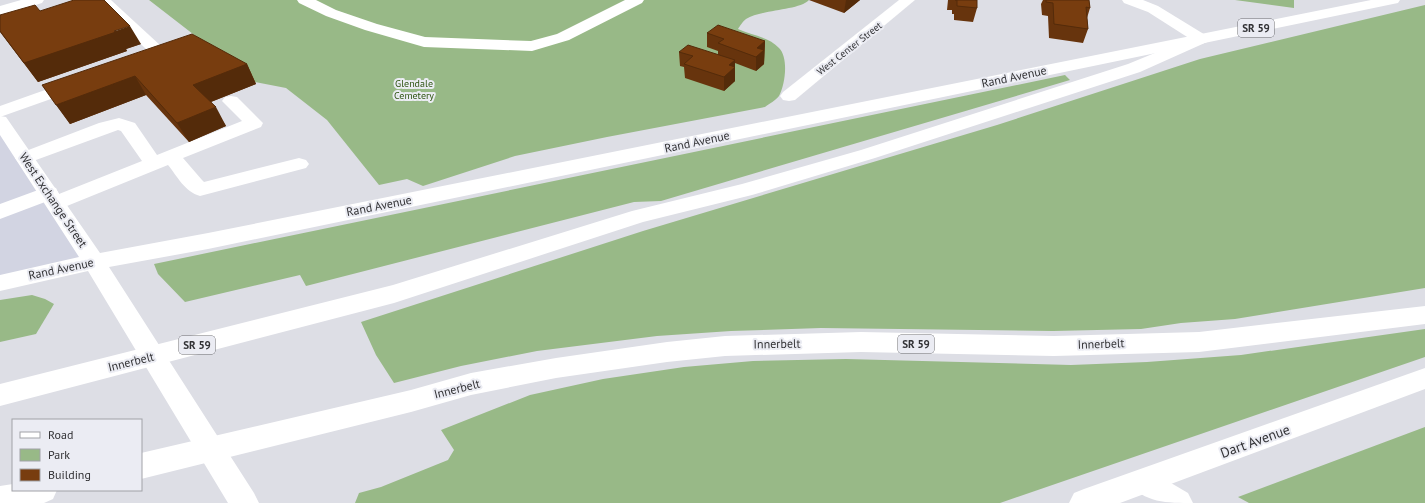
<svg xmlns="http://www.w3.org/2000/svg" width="1425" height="503" viewBox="0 0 1425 503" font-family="'PT Sans',sans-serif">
	<rect width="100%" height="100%" fill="#dddee5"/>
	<path fill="#d2d4e2" d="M0,121L94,262L0,283Z"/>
	<g fill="#98b987">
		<path d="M149,0H809C798,11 762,9 746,19C743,21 740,26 738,29C751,35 769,37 779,48C789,58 785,85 779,96C776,100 769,104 765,107L607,137L515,156L423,186L407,179L379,185L327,120L286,88L255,82Z"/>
		<path d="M1235,0H1294V8Z"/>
		<path d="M1425,5V288L1235,319L1181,323L1141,329L1053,331L821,328L731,331L657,336L537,351L461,366L394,383L376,355L361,322L643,231L997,125L1200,59Z"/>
		<path d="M1065,75L1070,80L661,201L634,202L306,286L300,275L185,302L158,274L154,264Z"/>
		<path d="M32,295L45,299L54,304L36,334L0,342V300Z"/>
		<path d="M1425,329V357L1000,503H355L359,493L381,487L448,460L454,450L441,430L530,395L603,379L684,367L753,361L846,359L1071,365L1147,362L1241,355Z"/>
		<path d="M1425,427V503H1249L1238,497Z"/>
	</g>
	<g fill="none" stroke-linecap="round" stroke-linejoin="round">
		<g fill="#fff" fill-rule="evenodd">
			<path d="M21,0H44L42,3L0,16V6Z"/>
			<path d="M95,0H111L161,46L163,49L159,58L134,67L128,66L126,62L128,58L146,52L147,50Z"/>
			<path d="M297,0H316L336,10L377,24L425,37L531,41L557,34L625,0H644L642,3L569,40L532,51L424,47L365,30L326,16L299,3Z"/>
			<path d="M899,0H915L795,100L789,101L783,100L780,96L783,92Z"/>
			<path d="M1122,0H1143L1158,6L1207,36L1209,39L1207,42L1201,44L1195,42L1148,12L1124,3Z"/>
			<path d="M76,79L82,80L85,84L82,88L0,117V106Z"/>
			<path d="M231,96L237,97L263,123L261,127L183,158L202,180L204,182L299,158L306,160L309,164L306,168L200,196C185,192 177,176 168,165L62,208L55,210L48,208L45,202L0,219V204L49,186L56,188L59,194L142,161L121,131L118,130L25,164L18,162L15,158L18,154L99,123L119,118L135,123L157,155L242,121L222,101L225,97Z"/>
			<path d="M1144,469L1154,473L1188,493L1193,503C1168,503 1142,503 1130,482L1134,473Z"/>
		</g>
		<g fill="#fff" fill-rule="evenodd">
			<path d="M1371,0H1400L1398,3L1393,4L208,249L109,267L254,493L259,503H228L88,271L0,291V275L79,257L0,135V116L6,117L100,253L208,233Z"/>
			<path d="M1425,368V389L1120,503H1069L1074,493L1084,489Z"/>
		</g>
		<g fill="#fff" fill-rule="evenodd">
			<path d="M1201,34L1207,36L1209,39L1207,42L1140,72L875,158L752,195L643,222L394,303L0,406V384L393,285L632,211L742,184L861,150L1128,64Z"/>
			<path d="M1425,306V324L1199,352L1054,356L861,352L725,356L667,362L556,378L471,395L411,412L141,479V453L411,390L471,373L556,358L667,342L725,336L861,332L1054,336L1199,332Z"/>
			<path d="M13,484V490H57L53,499L44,503H0V486Z"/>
		</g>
	</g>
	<g fill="#67340d">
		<path d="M809,0H860L844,13Z"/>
		<path d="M948,0H977V8L973,22L954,20V14H952V10H947Z"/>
		<path d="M1043,0H1089L1090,8L1087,18L1088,29L1083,43L1049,38L1048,16L1042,15L1041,4Z"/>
		<path d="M40,11L141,44L126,49L127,51L38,82L0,32V15Z"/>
		<path d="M707,33L765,41L764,64L756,71L735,63V81L724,91L685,78L684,67L680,66L679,52L718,55V51L707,47Z"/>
		<path d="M247,64L256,84L211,102L226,126L189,142L146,95L70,124L42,85Z"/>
	</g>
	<g fill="#542b0a">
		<path d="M846,0H860L844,13Z"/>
		<path d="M130,26L141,44L126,49L127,51L38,82L24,63Z"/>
		<path d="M765,41L764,64L756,71V57L757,48Z"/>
		<path d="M735,60V81L724,91V77L729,65Z"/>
		<path d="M247,64L256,84L203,105L193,85Z"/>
		<path d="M135,76L146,95L70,124L56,105Z"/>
		<path d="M216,107L226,126L189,142L177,123Z"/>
	</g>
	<g fill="#783d0f" stroke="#542b0a">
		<path d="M74,0H104L130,26L114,31L116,32L24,63L0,31V15L35,5L40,11Z"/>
		<path d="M955,0H977V8L957,6V0Z"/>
		<path d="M1046,0H1089L1090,8L1086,7L1088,29L1054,24L1053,3L1046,2Z"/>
		<path d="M718,25L765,41L757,48L764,50L756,57L718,43L724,39L707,33Z"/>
		<path d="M192,34L247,64L193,85L216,107L177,123L135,76L56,105L42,85Z"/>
		<path d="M688,45L735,60L729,65L735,67L724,77L684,64L693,56L679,52Z"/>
	</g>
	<g text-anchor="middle" stroke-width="4" stroke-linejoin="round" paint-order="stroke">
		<g font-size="10" fill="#323235" stroke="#ebecf3">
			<text transform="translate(849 48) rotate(-38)" y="4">West Center Street</text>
		</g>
		<g font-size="10" fill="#2d5310" stroke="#ebecf3">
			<text x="414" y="87">Glendale<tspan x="414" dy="12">Cemetery</tspan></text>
		</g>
		<g fill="#ebecf3" stroke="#6a6a6e" stroke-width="1">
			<rect x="1238" y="19" width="36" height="18" rx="3"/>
			<rect x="898" y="335" width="36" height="18" rx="3"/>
			<rect x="179" y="336" width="36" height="18" rx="3"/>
		</g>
		<g font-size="11" font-weight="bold" fill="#323235">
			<text x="1256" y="32">SR 59</text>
			<text x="916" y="348">SR 59</text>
			<text x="197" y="349">SR 59</text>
		</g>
		<g font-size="12" fill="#323235" stroke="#ebecf3">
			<text transform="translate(1014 77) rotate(-12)" y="4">Rand Avenue</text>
			<text transform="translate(697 142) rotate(-12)" y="4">Rand Avenue</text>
			<text transform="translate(53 200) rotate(56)" y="4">West Exchange Street</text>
			<text transform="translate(379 206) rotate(-11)" y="4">Rand Avenue</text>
			<text transform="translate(61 269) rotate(-12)" y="4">Rand Avenue</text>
			<text transform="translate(777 344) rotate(-1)" y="4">Innerbelt</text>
			<text transform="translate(1101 344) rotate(-2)" y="4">Innerbelt</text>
			<text transform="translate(131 362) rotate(-14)" y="4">Innerbelt</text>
			<text transform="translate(457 389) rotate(-14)" y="4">Innerbelt</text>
		</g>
		<g font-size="14" fill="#323235" stroke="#ebecf3">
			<text transform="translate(1255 441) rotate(-20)" y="5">Dart Avenue</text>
		</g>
	</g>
	<rect x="12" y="419" width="130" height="72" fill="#ebecf3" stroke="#a1a2a7"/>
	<rect x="20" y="432" width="20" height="6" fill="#ffffff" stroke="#a1a2a7"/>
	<text x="48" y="439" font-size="12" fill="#323235">Road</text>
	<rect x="20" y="449" width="20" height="12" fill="#98b987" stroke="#a1a2a7"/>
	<text x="48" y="459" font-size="12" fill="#323235">Park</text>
	<rect x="20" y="469" width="20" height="12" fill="#783d0f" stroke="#a1a2a7"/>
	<text x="48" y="479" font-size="12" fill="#323235">Building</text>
</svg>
